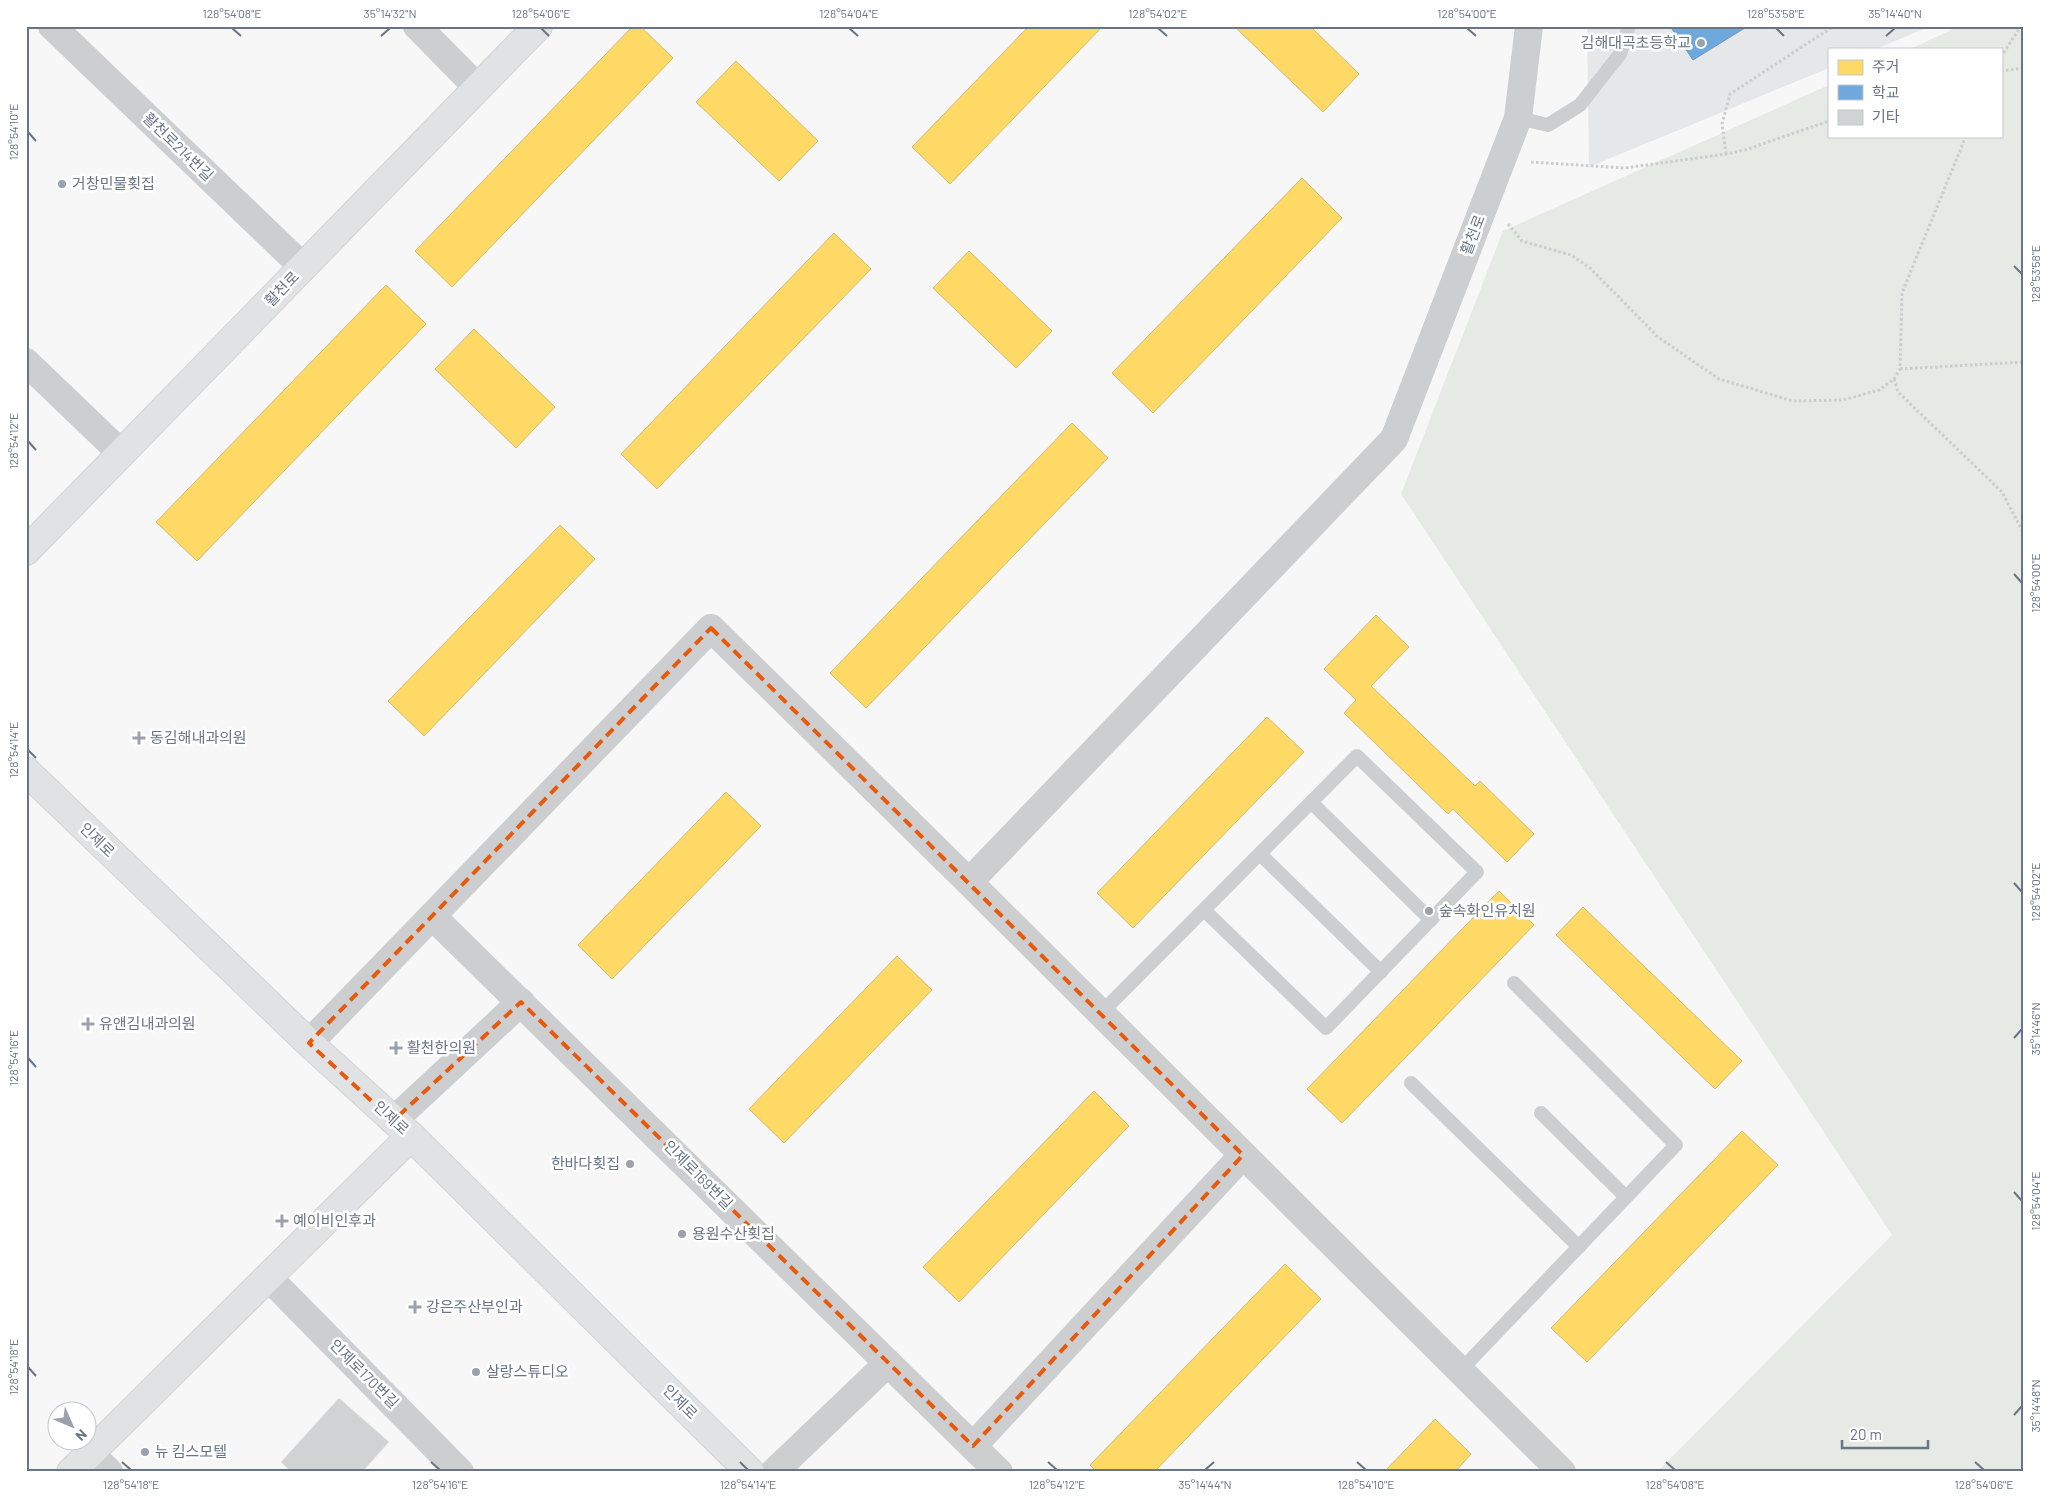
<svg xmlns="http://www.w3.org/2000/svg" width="2050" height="1498" viewBox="0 0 2050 1498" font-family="Barlow,'Noto Sans KR',sans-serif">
	<rect width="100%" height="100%" fill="#f7f7f7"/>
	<path fill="#e6e7e8" d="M1587,26H1931L1876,49H1829V68L1589,167Z"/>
	<path fill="#e6eae5" d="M1960,26H2024V1472H1657L1892,1235L1401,494L1503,231L1829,85V136H2001V49H1910Z"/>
	<g fill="#ffd966" stroke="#d2bb6f">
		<path d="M633,26H640L673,58L452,287L415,251Z"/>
		<path d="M1029,26H1103L950,184L912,147Z"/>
		<path d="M1234,26H1310L1359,74L1323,112Z"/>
		<path d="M736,61L818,141L779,181L696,102Z"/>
		<path d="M1302,178L1342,218L1153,413L1112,373Z"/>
		<path d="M834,233L871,269L657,489L621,454Z"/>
		<path d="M969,251L1052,331L1016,368L933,288Z"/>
		<path d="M386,285L426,324L197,561L156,522Z"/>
		<path d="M474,329L555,407L516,448L435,369Z"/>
		<path d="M1072,423L1108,458L866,708L830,673Z"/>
		<path d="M560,525L595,559L424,736L388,701Z"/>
		<path d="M1376,615L1409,647L1371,686L1475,786L1480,781L1534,834L1507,862L1453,809L1448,814L1344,713L1356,700L1324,669Z"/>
		<path d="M1267,717L1304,752L1133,928L1097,893Z"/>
		<path d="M726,792L761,826L612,979L578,945Z"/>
		<path d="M1499,891L1534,925L1342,1123L1307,1089Z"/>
		<path d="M1583,907L1742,1061L1715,1089L1556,935Z"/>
		<path d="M897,956L932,990L784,1143L749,1109Z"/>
		<path d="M1094,1091L1129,1126L959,1302L923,1267Z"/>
		<path d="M1742,1131L1778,1165L1587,1362L1551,1328Z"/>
		<path d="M1285,1264L1321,1299L1154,1472H1097L1090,1465Z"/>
		<path d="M1435,1419L1471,1454L1455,1472H1384Z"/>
	</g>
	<path fill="#6fa8dc" stroke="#6d98c2" d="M1670,26H1748L1693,60Z"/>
	<path fill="#d0d2d3" stroke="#e6e6e6" d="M339,1398L389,1442L362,1472H291L281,1462Z"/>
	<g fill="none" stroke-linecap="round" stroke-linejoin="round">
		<defs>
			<g id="secondary">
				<path d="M26,551L538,26"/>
				<path d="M26,771L309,1043L411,1136L750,1472"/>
				<path d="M71,1472L411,1136"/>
			</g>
		</defs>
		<use href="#secondary" stroke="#d3d4d5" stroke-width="30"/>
		<g stroke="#cbcccc" stroke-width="3" stroke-dasharray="2.5 2.5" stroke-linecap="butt">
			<path d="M2001,57L2021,26"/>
			<path d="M2001,71L2024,68"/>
			<path d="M1726,154L1722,124L1730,94L1834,26"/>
			<path d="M1531,162L1625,168L1726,154L1745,150L1829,121"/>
			<path d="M1508,224L1522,241L1571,255L1590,268L1658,337L1719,379L1793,401L1843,400L1879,390L1894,379L1900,369L1902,293L1966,136"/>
			<path d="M1900,369L2024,362"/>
			<path d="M1894,379L1898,392L2002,492L2024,534"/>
		</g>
		<g stroke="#cdced0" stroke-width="14">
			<path d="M1518,118L1548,125L1580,105L1620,54L1629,26"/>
			<path d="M1311,802L1431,920"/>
			<path d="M1260,854L1381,972"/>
			<path d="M1101,1013L1357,756L1477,872L1326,1028L1204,910"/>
			<path d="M1411,1083L1579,1247"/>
			<path d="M1541,1113L1626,1197"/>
			<path d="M1460,1371L1676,1145L1514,983"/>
		</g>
		<g stroke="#cdced0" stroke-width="28">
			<path d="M52,26L303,267"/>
			<path d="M417,26L478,88"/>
			<path d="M26,362L121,453"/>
			<path d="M969,882L1394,439L1518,118L1529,26"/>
			<path d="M433,917L999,1472"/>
			<path d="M309,1043L711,628L969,882L1562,1472"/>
			<path d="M393,1121L521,1002"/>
			<path d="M268,1277L460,1472"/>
			<path d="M973,1446L1243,1155"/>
			<path d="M90,1453L109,1472"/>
			<path d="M774,1472L888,1363"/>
		</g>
		<use href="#secondary" stroke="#e1e2e3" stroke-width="28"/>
	</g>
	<path fill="none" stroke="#e8590c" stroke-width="4" stroke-dasharray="10 6" stroke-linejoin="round" d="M711,628L1243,1155L973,1446L521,1002L393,1121L309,1043Z"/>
	<path fill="none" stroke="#697485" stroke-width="2" d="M232,28L241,36M541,28L549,36M849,28L858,36M1158,28L1167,36M1467,28L1476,36M1776,28L1784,36M381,36L390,28M1886,36L1895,28M28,132L36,141M2014,266L2022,274M28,441L36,450M2014,574L2022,583M28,750L36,758M2014,883L2022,892M2014,1038L2022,1029M28,1058L36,1067M2014,1192L2022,1201M28,1367L36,1376M2014,1415L2022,1406M122,1462L131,1470M431,1462L440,1470M740,1462L748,1470M1048,1462L1057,1470M1357,1462L1366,1470M1666,1462L1675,1470M1975,1462L1984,1470M1205,1470L1214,1462"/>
	<g fill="#9ba2ad" stroke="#fff" stroke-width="2">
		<circle cx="1701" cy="43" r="5"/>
		<circle cx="62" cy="184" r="5"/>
		<path d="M136.5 730.5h5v5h5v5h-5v5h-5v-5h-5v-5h5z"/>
		<circle cx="1429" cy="911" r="5"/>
		<path d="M85.5 1016.5h5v5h5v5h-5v5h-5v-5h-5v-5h5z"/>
		<path d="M393.5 1040.5h5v5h5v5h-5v5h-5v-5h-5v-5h5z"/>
		<circle cx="630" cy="1164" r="5"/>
		<path d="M279.5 1213.5h5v5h5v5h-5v5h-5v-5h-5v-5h5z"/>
		<circle cx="682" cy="1234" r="5"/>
		<path d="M412.5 1299.5h5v5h5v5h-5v5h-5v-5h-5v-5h5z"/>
		<circle cx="476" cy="1372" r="5"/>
		<circle cx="145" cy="1452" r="5"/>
	</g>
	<g text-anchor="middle" stroke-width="5" stroke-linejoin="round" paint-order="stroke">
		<g font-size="15" fill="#697485" stroke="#fff" text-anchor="start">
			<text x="1691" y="48" text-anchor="end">김해대곡초등학교</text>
			<text x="72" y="189">거창민물횟집</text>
			<text x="150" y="743">동김해내과의원</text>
			<text x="1439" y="916">숲속화인유치원</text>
			<text x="99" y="1029">유앤김내과의원</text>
			<text x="407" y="1053">활천한의원</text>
			<text x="620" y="1169" text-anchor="end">한바다횟집</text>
			<text x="293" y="1226">예이비인후과</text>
			<text x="692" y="1239">용원수산횟집</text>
			<text x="426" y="1312">강은주산부인과</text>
			<text x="486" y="1377">살랑스튜디오</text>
			<text x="155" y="1457">뉴 킴스모텔</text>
		</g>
		<g font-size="15" fill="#697485" stroke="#fff">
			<text transform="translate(178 147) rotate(44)" y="5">활천로214번길</text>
			<text transform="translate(1473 235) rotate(-69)" y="5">활천로</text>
			<text transform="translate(282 289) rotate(-46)" y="5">활천로</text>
			<text transform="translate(97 840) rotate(44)" y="5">인제로</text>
			<text transform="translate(391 1118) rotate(43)" y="5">인제로</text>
			<text transform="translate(698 1175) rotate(45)" y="5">인제로169번길</text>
			<text transform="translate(364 1374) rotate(45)" y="5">인제로170번길</text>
			<text transform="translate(680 1402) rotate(45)" y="5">인제로</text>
		</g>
	</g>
	<rect width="2050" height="1498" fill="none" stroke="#ffffff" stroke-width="55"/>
	<rect x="1828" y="48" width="175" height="90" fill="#ffffff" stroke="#c3c7ce"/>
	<rect x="1838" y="60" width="25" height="15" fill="#ffd966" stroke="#c3c7ce"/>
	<text x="1872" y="72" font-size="15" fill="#697485">주거</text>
	<rect x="1838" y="85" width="25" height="15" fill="#6fa8dc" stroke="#c3c7ce"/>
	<text x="1872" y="98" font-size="15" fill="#697485">학교</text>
	<rect x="1838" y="110" width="25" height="15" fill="#d0d2d3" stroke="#c3c7ce"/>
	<text x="1872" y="122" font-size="15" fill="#697485">기타</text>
	<g transform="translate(72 1426) rotate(135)"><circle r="24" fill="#ffffff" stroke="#c3c7ce"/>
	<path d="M0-4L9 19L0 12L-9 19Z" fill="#9ba2ad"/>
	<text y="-8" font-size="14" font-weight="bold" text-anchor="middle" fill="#697485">N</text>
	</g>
	<path d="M1842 1440v8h86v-8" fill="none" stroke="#697485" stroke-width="2.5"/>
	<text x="1850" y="1440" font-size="15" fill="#697485" stroke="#ffffff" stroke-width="4" paint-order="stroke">20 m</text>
	<rect x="28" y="28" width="1994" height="1442" fill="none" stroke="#697485" stroke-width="2"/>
	<g font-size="12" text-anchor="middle" fill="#697485">
		<text x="232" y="18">128°54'08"E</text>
		<text x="390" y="18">35°14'32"N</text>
		<text x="541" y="18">128°54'06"E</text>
		<text x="849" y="18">128°54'04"E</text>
		<text x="1158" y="18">128°54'02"E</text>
		<text x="1467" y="18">128°54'00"E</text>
		<text x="1776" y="18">128°53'58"E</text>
		<text x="1895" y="18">35°14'40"N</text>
		<text transform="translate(14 132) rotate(-90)" y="4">128°54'10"E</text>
		<text transform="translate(2036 274) rotate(-90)" y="4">128°53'58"E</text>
		<text transform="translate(14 441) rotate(-90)" y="4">128°54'12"E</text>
		<text transform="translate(2036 583) rotate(-90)" y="4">128°54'00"E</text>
		<text transform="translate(14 750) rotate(-90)" y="4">128°54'14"E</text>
		<text transform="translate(2036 892) rotate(-90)" y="4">128°54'02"E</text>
		<text transform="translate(2036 1029) rotate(-90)" y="4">35°14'46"N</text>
		<text transform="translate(14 1058) rotate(-90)" y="4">128°54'16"E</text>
		<text transform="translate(2036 1201) rotate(-90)" y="4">128°54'04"E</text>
		<text transform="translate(14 1367) rotate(-90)" y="4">128°54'18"E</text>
		<text transform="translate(2036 1406) rotate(-90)" y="4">35°14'48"N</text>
		<text x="131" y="1489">128°54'18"E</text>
		<text x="440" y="1489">128°54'16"E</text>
		<text x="748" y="1489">128°54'14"E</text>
		<text x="1057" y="1489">128°54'12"E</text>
		<text x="1205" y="1489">35°14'44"N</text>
		<text x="1366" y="1489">128°54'10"E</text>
		<text x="1675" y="1489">128°54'08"E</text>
		<text x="1984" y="1489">128°54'06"E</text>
	</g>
</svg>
